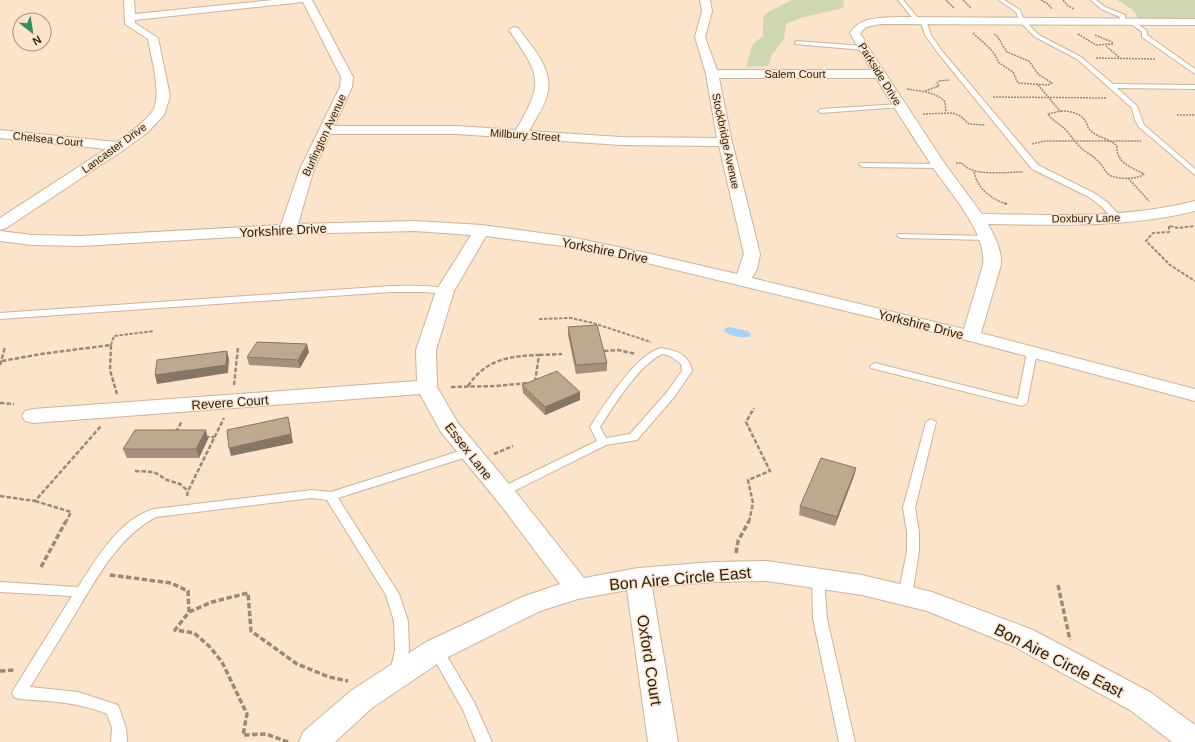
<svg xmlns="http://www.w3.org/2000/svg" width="1195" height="742" viewBox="0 0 1195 742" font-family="Helvetica,sans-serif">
	<rect width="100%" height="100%" fill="#fce4ca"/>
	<g fill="#cfd7b2">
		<path d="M792,0H844L843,8L800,18L786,24L784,39L772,55L768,66L746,67L753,44L763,36V18L768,12Z"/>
		<path d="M1117,0H1195V18H1138L1133,10Z"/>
	</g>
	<path fill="#a6d3f4" d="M730,327L748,331L751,334L749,337C741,338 729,336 724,331L726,328Z"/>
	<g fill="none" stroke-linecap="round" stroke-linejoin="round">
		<defs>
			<g id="service">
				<path d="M898,0H903L919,19V21H915Z"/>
				<path d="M999,0H1004L1020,10L1024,20L1039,35L1081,57L1113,84L1195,85V89L1117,88L1137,106L1144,125L1195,169V175L1139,127L1135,120L1132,108L1077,59L1035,37L1020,22L1016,12Z"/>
				<path d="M1091,0H1096L1105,7L1125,15V22L1120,23V17L1101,9Z"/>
				<path d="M923,18L926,20L931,35L942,51L1038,165L1094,193L1107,202L1120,216V220H1114L1101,206L1089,197L1032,169L938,53L925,35L920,20Z"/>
				<path d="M1130,21H1134L1147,31V35L1195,69V74L1142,37V32L1130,23Z"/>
				<path d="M797,41L863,46L866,48L863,50L795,44V42Z"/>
				<path d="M900,104L903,106L902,107L821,113L818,111L821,109Z"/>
				<path d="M860,163L939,164L943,166L939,168L863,167L859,165Z"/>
				<path d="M898,234L987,236L991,238L987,240L901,238L897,236Z"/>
				<path d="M391,286C402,286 442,284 449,291L445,294L424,292H391L0,319V313Z"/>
				<path d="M661,348C676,350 690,355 692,371L675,396L637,440L606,445L506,495H498L496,492L498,489L597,441L590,427C604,405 636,354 661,348ZM662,354C670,355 675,359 681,364L682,371L667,392L630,434L606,438L600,427C615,404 638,366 662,354Z"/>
				<path d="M1032,349L1037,352L1027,403L1022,406L871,368L870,366L875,363L1018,399L1027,352Z"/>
				<path d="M931,419L936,422L915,508L919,532V551L912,596L910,600L905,601L900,600L898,596L907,551V532L903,508L926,422Z"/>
				<path d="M469,448L473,449L475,452L473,455L338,498L399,594L408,621L409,650L402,676L397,678L392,676L390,672L395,650L394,621L386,595L327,500L312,498L156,517C118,537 97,578 75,614C60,639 45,663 30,687L78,692L118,705L126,728L127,742H111L112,728L107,714C79,702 49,701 19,699L14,697L12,693L14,689L72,596L0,592V582L78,587C97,558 119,519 154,509L312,490L331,492Z"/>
				<path d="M818,574L823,575L824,579L827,619L855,742H839L813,619L812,579L813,575Z"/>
				<path d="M436,644L441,646L474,702L492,742H476L463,710L429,650L431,646Z"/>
			</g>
			<path id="minor" d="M124,0H134L135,14L273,0H312L353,77L352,87L334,126H456L516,130C545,80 540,76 509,30L514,27L518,28C531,46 552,67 548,91C546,105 535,119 529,131L621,137L717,138L706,74L695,37L702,11L700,0H710L712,11L705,37L717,70H871L850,33C861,16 880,18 899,17L1195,19V25L881,24L866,27L860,33L870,50L945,164L982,214C1054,215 1125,219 1195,201V211C1126,228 1058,225 988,224C995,237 1002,250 1001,265L981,333L1195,389V401L966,340L651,264L570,247L486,236L454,291L436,350L437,387L458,423L519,496L584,578L638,568L713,562L767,561L862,575L932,592L1033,630L1150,692L1195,725V742H1172L1130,710L1013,646L927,611L862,595L767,581L713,582L652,587L678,742H648L627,590L578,599L540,611L446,658L372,708L335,742H299L303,732L352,690L426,642L522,597L560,584L503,508L441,432L420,394L33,423L25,421L22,416L25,411L33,409L417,381L416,350L436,291L471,235L415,231L288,234L81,246L32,245L0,241V231L32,235L81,236L281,225L300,169L340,87L341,77L303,2L135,20V23L158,38L170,96L164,115L148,132L125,149L6,228L0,230V218L106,149L0,138V130L117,142C129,133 143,124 152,112C163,96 151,58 148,39L125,24ZM719,78H876C894,107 913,137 932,166C950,193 987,232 983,265L964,329L752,278L757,269L760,254L732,142ZM330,134H456L621,145L719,146L744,254L737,274L651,254L570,237L482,225L415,221L298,224L314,169Z"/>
		</defs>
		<use href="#service" stroke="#cbb49c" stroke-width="2"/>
		<use href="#minor" stroke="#cbb49c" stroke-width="2"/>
		<g stroke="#9a8977" stroke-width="1.5" stroke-dasharray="2 1" stroke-linecap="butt">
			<path d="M946,0L954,8"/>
			<path d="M963,0L971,8"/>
			<path d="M1041,0L1048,4L1052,9"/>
			<path d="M1063,0L1067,5L1074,9"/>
			<path d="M973,33C982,42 995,50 998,62L1013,72L1018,83L1048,85L1052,83L1038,74L1029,61L1007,52L997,36L994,34"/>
			<path d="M1078,34L1096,45L1113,44L1112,42L1095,35"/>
			<path d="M1106,46L1120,58"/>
			<path d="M1096,58L1155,59"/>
			<path d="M1038,85L1060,111"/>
			<path d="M907,89C919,91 937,92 945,102L946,112"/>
			<path d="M925,91L939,86L937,83L939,81L949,80"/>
			<path d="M993,97L1106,98"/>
			<path d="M1061,111C1070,111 1081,113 1086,122C1088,126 1088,129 1092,132C1100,138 1110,139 1117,146C1116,163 1131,167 1144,174C1137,180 1119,179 1111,176C1104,172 1103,165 1097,160C1092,155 1085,152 1080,147C1075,142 1071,136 1066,130C1060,124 1053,121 1048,114Z"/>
			<path d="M923,114L953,113L960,116L969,124L985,125"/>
			<path d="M1177,115H1195"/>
			<path d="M1032,144L1045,141H1141"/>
			<path d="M956,163H962C971,177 1007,172 1023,172"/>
			<path d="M974,172C978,189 990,198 1006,204"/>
			<path d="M1128,178L1149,201"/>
		</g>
		<g stroke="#9a8977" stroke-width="2" stroke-dasharray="3.5 1.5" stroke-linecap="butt">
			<path d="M1004,203L1007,204"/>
			<path d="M1169,226V232L1153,233L1146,241L1170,265L1195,281"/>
			<path d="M1170,226L1178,228L1195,226"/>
			<path d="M539,319L571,318L593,323L651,342"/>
			<path d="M111,345L114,336L154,331"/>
		</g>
		<g stroke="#9a8977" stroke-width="2.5" stroke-dasharray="4.5 2" stroke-linecap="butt">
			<path d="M604,351L618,350L636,354"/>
			<path d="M539,355L562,354"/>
			<path d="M2,361L41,354L111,345L110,370L117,394"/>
			<path d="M0,365L5,347"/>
			<path d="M234,385L238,348"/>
			<path d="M468,386C486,359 509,356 539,355L535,382"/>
			<path d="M451,387L496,386L528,383"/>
			<path d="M0,403L14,404"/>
			<path d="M176,432L182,421"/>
			<path d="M205,437H214"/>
			<path d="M494,454L513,446"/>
			<path d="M135,471L154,472L167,480L180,484L188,491"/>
			<path d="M0,496L35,501L101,426"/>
			<path d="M187,496L188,491L224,418"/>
			<path d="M35,501L71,512L66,522"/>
			<path d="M749,522L753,503L748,480L770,471L746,422L754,408"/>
		</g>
		<g stroke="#9a8977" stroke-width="3.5" stroke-dasharray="5.5 2.5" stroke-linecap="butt">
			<path d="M736,553L738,541L749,521"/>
			<path d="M41,567L66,521"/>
			<path d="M110,575L171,583L188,591L189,612L175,630L194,633L209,646L222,662L247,714L243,735L266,734L288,742"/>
			<path d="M1058,585L1070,640"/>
			<path d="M189,612L212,602L248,593L251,631L297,664L329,677L348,681"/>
			<path d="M0,671L15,670"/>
		</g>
		<use href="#service" fill="#fff" fill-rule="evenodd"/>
		<use href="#minor" fill="#fff" fill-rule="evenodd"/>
	</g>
	<g fill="#a4907c">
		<path d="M568,327L607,363V371L576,374L568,335Z"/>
		<path d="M309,352L300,368L249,365L247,357Z"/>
		<path d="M522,385L580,400L545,415L523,393Z"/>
		<path d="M208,439L199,458H127L123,449Z"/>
		<path d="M856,468L854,476L835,526L799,515L800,506Z"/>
	</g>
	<g fill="#867665">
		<path d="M307,344L309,352L300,368L298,360Z"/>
		<path d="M227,351L229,359L228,373L157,384L155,375Z"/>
		<path d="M580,392V400L545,415V407Z"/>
		<path d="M288,417L290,425L293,443L231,456L229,448Z"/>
		<path d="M206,430L208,439L199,458L196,449Z"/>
		<path d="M856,468L854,476L835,526L837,517Z"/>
	</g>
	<g fill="#bfa890" stroke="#867665">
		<path d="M597,325L607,363L576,365L568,327Z"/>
		<path d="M257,342L307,344L298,360L247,357Z"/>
		<path d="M227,351L226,365L155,375L157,360Z"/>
		<path d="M557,371L580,392L545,407L522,385Z"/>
		<path d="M288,417L291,434L229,448L227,430Z"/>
		<path d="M135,430H206L196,449H123Z"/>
		<path d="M821,458L856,468L837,517L800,506Z"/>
	</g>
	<g text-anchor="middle" stroke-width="3" stroke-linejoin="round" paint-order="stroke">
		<g font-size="11" fill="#271e15" stroke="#fce4ca">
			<text x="795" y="78">Salem Court</text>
			<text transform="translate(880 74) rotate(58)" y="4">Parkside Drive</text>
			<text transform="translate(324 135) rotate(-65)" y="4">Burlington Avenue</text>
			<text transform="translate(525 135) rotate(4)" y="4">Millbury Street</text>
			<text transform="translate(48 139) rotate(6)" y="4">Chelsea Court</text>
			<text transform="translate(726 141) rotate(78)" y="4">Stockbridge Avenue</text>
			<text transform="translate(114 148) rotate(-36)" y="4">Lancaster Drive</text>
			<text transform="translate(1086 218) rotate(-1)" y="4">Doxbury Lane</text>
		</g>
		<g font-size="13" fill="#271e15" stroke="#fce4ca">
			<text transform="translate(283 230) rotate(-3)" y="5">Yorkshire Drive</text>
			<text transform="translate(605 250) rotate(11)" y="5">Yorkshire Drive</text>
			<text transform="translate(921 324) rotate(14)" y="5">Yorkshire Drive</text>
			<text transform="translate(230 402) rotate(-4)" y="5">Revere Court</text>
			<text transform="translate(469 451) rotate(52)" y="5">Essex Lane</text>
		</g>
		<g font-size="16" fill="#271e15" stroke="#fce4ca">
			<text transform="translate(680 578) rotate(-5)" y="6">Bon Aire Circle East</text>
			<text transform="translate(650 660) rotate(81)" y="6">Oxford Court</text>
			<text transform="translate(1059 660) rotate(27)" y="6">Bon Aire Circle East</text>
		</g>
	</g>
	<g transform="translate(32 32) rotate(150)"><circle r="19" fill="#fce4ca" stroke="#a79582"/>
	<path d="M0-3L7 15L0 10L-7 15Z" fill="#368d61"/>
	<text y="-6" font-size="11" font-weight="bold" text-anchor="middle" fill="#271e15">N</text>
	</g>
</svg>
